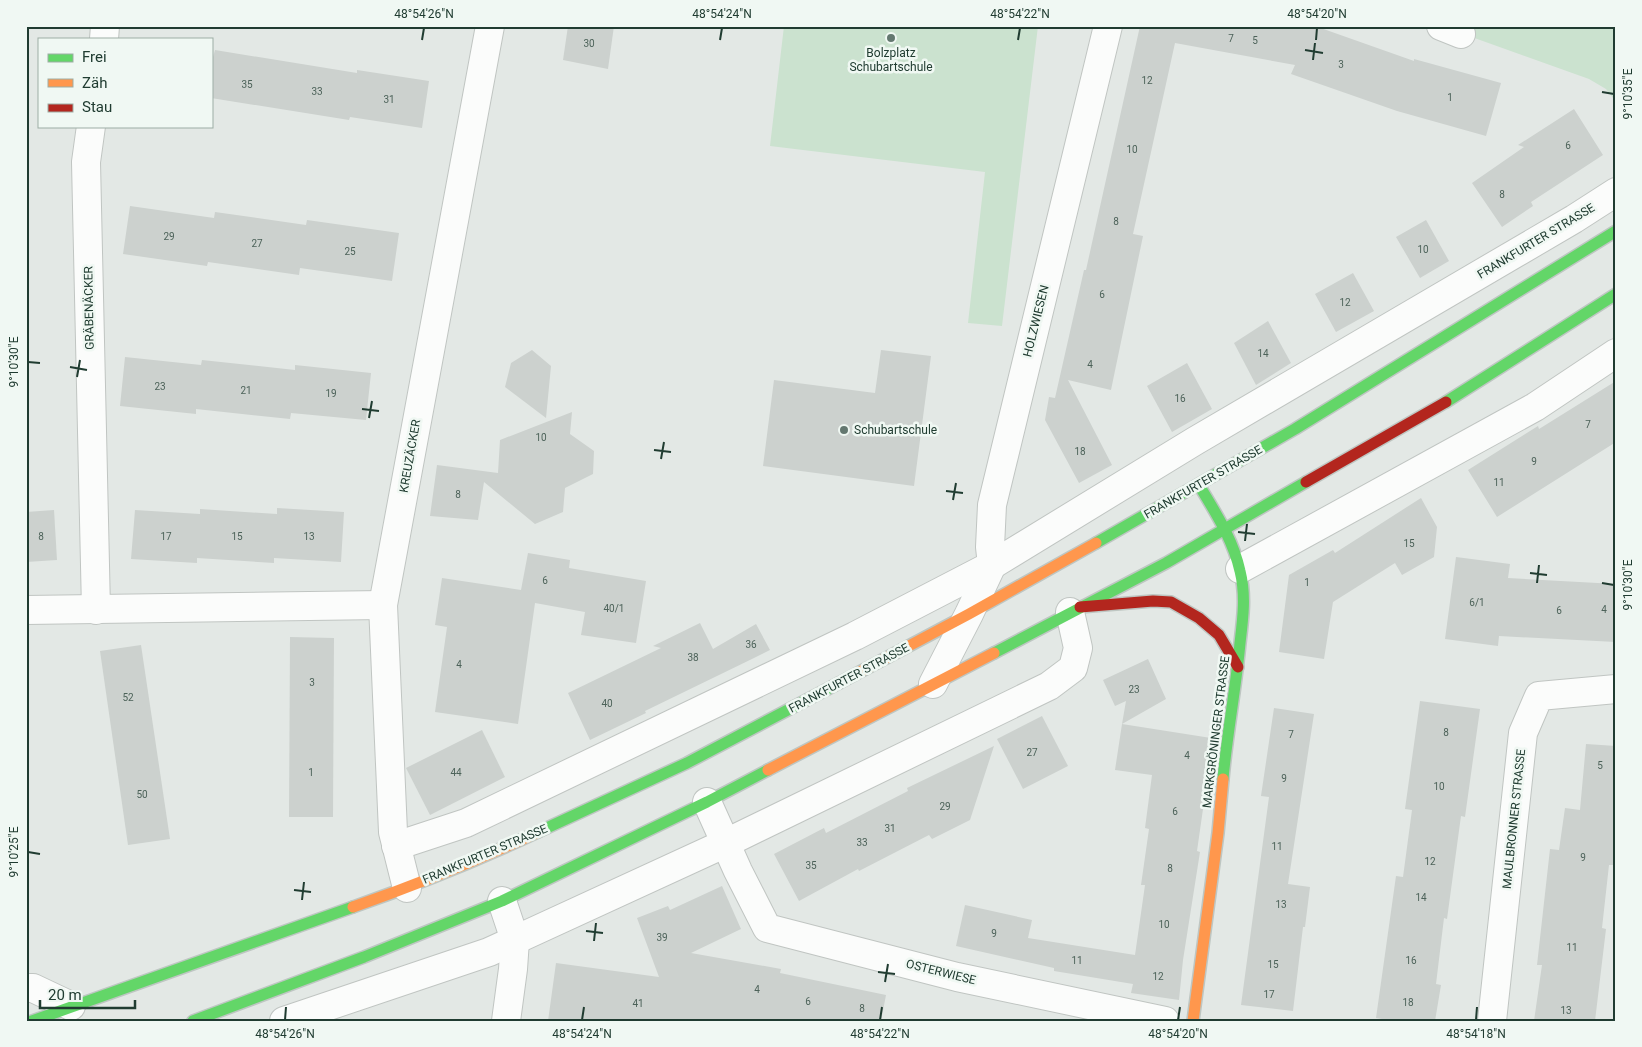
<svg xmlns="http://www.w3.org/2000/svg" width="1642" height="1047" viewBox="0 0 1642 1047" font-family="Roboto,sans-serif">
	<rect width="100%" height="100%" fill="#e3e8e5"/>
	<g fill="#cbe2cf">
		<path d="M784,26H1038L1002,326L968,323L985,172L770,146Z"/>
		<path d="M1441,26H1616V102L1606,89L1589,79Z"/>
	</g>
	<g fill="#ccd1ce">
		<path d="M568,26H614L608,69L563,60Z"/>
		<path d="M1140,26H1315L1414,61V59L1501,83L1486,136L1397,111L1291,74L1295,65L1175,43L1133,234L1143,236L1111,390L1068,380L1112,465L1079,483L1045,420L1049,397L1055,398L1084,270H1086Z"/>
		<path d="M215,50L357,73V70L429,81L422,128L350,117L349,120L211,98V64Z"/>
		<path d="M1574,109L1603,155L1531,202L1533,206L1502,227L1472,183L1524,147L1518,145Z"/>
		<path d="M130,206L214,218L215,212L306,225L307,220L399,233L392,281L300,268L299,275L208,262L207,266L123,254Z"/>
		<path d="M1426,220L1449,261L1420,278L1396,237Z"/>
		<path d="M1353,273L1374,311L1336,332L1315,294Z"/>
		<path d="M1268,321L1291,363L1256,385L1234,343Z"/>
		<path d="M532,350L551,366L546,418L505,387L511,363Z"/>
		<path d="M881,350L931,356L914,486L763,466L774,380L875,393Z"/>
		<path d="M125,357L201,365L202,360L295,370V365L371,373L366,420L291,413L290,419L196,409V414L120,406Z"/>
		<path d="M1187,363L1212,409L1172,432L1147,386Z"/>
		<path d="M1616,381V442L1497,517L1468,470L1538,426L1539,429Z"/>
		<path d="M572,412L570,434L594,451L593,474L565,488L563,512L535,524L484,482L478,520L430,516L437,465L498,473L500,440Z"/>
		<path d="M1421,498L1437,527L1434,557L1402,575L1395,563L1333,602L1324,659L1279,652L1289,575L1333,550L1335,553Z"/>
		<path d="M277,508L344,512L341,562L274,558V563L197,558V563L131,559L135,510L200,514V509L277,514Z"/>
		<path d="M54,510L57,560L26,562V512Z"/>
		<path d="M528,553L570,560L569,568L646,581L636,643L581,635L585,612L535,603L518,724L435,712L447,627L435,625L442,578L521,590Z"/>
		<path d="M1456,557L1510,564L1508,578L1616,584V642L1499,636L1498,646L1445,639Z"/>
		<path d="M700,623L713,649L756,624L770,650L754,658L645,711L646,713L590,740L568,693L661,648L653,646Z"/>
		<path d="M290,637L334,638L333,817H289Z"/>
		<path d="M141,645L170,839L128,845L100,651Z"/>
		<path d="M1148,659L1166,699L1122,724L1126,701L1115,706L1103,680Z"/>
		<path d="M1420,701L1480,709L1465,817L1461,816L1447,919L1444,918L1436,984L1441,985L1435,1021H1394L1376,1018L1396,876L1403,877L1412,810L1405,809Z"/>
		<path d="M1274,708L1314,714L1288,884L1310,887L1305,927H1303L1293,1011L1241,1005L1269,797L1261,796Z"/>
		<path d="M1042,716L1068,766L1023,789L997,739Z"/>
		<path d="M1122,724L1211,738L1202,794L1205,795L1197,851L1200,852L1183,960L1179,1000L1131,993L1133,984L1054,971V968L956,946L965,905L1032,920L1028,938L1135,955L1145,885H1141L1149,829L1145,828L1152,775L1115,770Z"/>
		<path d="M482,730L505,777L430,815L406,768Z"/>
		<path d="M1586,744L1616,746V865H1609L1602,928L1606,929L1595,1021H1534L1542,965H1537L1550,849L1559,850L1565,808L1580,810Z"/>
		<path d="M994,746L970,820L932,839L929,835L859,871L858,869L799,901L774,854L824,828L826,833L908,791L907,788Z"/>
		<path d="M722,886L741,929L691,953L781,969L780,973L886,995L881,1021H548L556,963L659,977L637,918L668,906L670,910Z"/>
	</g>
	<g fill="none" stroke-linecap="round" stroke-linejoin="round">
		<defs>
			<g id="street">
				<path d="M1441,26L1461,34"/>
				<path d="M104,39L105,26"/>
				<path d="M91,126L86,162L96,610"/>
				<path d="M1240,569L1535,407L1616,353"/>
				<path d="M26,610L383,605"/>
				<path d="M933,684L969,614L992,565L990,547L992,505L1108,26"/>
				<path d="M707,802L738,871L767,928L957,977L1165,1021"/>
				<path d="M396,846L466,823L855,636L992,565L1195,441L1574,219L1616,192"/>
				<path d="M407,888L393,832L383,605L490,26"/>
				<path d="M502,901L515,940L513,969L506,1021"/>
				<path d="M26,988H33L71,1006"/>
				<path d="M284,1021L489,952L726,843L1049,686L1073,668L1078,648L1070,612"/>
				<path d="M1492,1021L1523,733L1539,696L1616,689"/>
			</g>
			<g id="fast">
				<path d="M1446,402L1616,294"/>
				<path d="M1199,485C1215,512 1233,539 1240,571C1246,595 1243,618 1240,643C1236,688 1227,733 1223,779"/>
				<path d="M1096,543L1295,429L1616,231"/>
				<path d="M994,653L1166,563L1306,482"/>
				<path d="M538,832L687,763L839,683"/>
				<path d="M32,1021L353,907"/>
				<path d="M193,1021L364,957L502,901L707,802L768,770"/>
			</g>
			<g id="slow">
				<path d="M839,683L969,614L1096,543"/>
				<path d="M768,770L994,653"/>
				<path d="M353,907C416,885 478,860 538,832"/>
				<path d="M1193,1021L1218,833L1223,779"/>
			</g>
			<g id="jam">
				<path d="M1306,482L1446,402"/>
				<path d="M1080,607L1153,601L1171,602L1199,618L1219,635L1238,667"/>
			</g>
		</defs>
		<use href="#street" stroke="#c0c5c2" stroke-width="30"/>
		<use href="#fast" stroke="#bec6c2" stroke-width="14"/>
		<use href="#slow" stroke="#bec6c2" stroke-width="14"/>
		<use href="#jam" stroke="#bec6c2" stroke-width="14"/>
		<use href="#street" stroke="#fbfcfb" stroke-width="28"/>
		<use href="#fast" stroke="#63d668" stroke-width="11"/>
		<use href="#slow" stroke="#ff974d" stroke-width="11"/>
		<use href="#jam" stroke="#b3261e" stroke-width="11"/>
	</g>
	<path fill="none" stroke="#203c31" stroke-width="2" d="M422,40L424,28M720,40L722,28M1018,40L1020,28M1316,40L1317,28M1305,50L1323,53M1313,60L1315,43M1602,92L1614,94M28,362L40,363M70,367L87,370M77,377L80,360M362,409L379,411M369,418L372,401M654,450L671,452M661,459L664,442M946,491L963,493M953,500L956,483M1238,532L1255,534M1245,541L1247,524M1530,573L1547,575M1537,583L1539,565M1602,583L1614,585M28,852L40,854M294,890L311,892M302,900L304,882M586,931L603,933M594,941L596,923M878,972L895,974M885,982L888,964M285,1020L286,1007M582,1020L584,1007M880,1020L882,1007M1178,1020L1180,1007M1476,1020L1477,1007"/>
	<g fill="#647870" stroke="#f0f8f3" stroke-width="2">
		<circle cx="891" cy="38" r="5"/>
		<circle cx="844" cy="430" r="5"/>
	</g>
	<g text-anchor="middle" stroke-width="5" stroke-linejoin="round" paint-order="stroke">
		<g font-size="10" fill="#4c6259">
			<text x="1231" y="42">7</text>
			<text x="1255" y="44">5</text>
			<text x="589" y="47">30</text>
			<text x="1341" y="68">3</text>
			<text x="1147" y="84">12</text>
			<text x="247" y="88">35</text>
			<text x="317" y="95">33</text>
			<text x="1450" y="101">1</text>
			<text x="389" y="103">31</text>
			<text x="1568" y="149">6</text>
			<text x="1132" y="153">10</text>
			<text x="1502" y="198">8</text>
			<text x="1116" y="225">8</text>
			<text x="169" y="240">29</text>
			<text x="257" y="247">27</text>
			<text x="1423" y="253">10</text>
			<text x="350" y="255">25</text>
			<text x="1102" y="298">6</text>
			<text x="1345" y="306">12</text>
			<text x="1263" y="357">14</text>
			<text x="1090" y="368">4</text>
			<text x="160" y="390">23</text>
			<text x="246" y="394">21</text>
			<text x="331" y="397">19</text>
			<text x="1180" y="402">16</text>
			<text x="1588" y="428">7</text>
			<text x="541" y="441">10</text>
			<text x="1080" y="455">18</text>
			<text x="1534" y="465">9</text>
			<text x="1499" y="486">11</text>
			<text x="458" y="498">8</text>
			<text x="41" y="540">8</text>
			<text x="166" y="540">17</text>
			<text x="237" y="540">15</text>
			<text x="309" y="540">13</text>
			<text x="1409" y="547">15</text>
			<text x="545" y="584">6</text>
			<text x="1307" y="586">1</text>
			<text x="1477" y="606">6/1</text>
			<text x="614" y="612">40/1</text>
			<text x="1604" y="613">4</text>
			<text x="1559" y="614">6</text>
			<text x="751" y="648">36</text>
			<text x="693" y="661">38</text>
			<text x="459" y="668">4</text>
			<text x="312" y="686">3</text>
			<text x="1134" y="693">23</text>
			<text x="128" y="701">52</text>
			<text x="607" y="707">40</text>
			<text x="1446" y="736">8</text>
			<text x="1291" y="738">7</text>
			<text x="1032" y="756">27</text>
			<text x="1187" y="759">4</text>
			<text x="1600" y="769">5</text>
			<text x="311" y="776">1</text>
			<text x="456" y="776">44</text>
			<text x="1284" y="782">9</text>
			<text x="1439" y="790">10</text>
			<text x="142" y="798">50</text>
			<text x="945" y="810">29</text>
			<text x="1175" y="815">6</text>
			<text x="890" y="832">31</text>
			<text x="862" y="846">33</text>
			<text x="1277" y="850">11</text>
			<text x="1583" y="861">9</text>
			<text x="1430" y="865">12</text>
			<text x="811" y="869">35</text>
			<text x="1170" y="872">8</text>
			<text x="1421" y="901">14</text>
			<text x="1281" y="908">13</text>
			<text x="1164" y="928">10</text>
			<text x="994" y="937">9</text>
			<text x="662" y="941">39</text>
			<text x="1572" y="951">11</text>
			<text x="1077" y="964">11</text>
			<text x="1411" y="964">16</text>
			<text x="1273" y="968">15</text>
			<text x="1158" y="980">12</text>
			<text x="757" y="993">4</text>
			<text x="1269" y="998">17</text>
			<text x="808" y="1005">6</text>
			<text x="1408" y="1006">18</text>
			<text x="638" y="1007">41</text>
			<text x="862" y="1012">8</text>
			<text x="1566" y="1014">13</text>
		</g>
		<g font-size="12" fill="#203c31" stroke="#f0f8f3">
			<text x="891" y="57">Bolzplatz<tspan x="891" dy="14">Schubartschule</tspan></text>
			<text x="854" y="434" text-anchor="start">Schubartschule</text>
		</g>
		<g font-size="12" fill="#203c31" stroke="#f0f8f3">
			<text transform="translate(1536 241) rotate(-31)" y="4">FRANKFURTER STRASSE</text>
			<text transform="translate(89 308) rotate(-91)" y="4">GRÄBENÄCKER</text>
			<text transform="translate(1036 321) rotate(-76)" y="4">HOLZWIESEN</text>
			<text transform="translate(410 456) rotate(-80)" y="4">KREUZÄCKER</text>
			<text transform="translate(1203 482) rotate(-30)" y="4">FRANKFURTER STRASSE</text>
			<text transform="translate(849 678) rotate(-28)" y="4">FRANKFURTER STRASSE</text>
			<text transform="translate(1216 732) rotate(-83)" y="4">MARKGRÖNINGER STRASSE</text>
			<text transform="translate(1514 819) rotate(-84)" y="4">MAULBRONNER STRASSE</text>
			<text transform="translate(485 854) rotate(-23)" y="4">FRANKFURTER STRASSE</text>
			<text transform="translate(941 972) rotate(14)" y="4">OSTERWIESE</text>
		</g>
	</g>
	<rect width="1642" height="1047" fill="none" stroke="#f0f8f3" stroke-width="55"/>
	<rect x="38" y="38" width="175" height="90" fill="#f0f8f3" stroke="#9dada5"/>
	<rect x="48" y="54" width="25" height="8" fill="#63d668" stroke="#9dada5"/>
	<text x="82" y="62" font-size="15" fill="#203c31">Frei</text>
	<rect x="48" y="79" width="25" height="8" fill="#ff974d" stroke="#9dada5"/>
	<text x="82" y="88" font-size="15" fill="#203c31">Zäh</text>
	<rect x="48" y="104" width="25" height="8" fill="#b3261e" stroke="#9dada5"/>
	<text x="82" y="112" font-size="15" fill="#203c31">Stau</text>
	<path d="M40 1000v8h95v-8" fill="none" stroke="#203c31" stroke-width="2.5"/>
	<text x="48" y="1000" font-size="15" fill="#203c31" stroke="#f0f8f3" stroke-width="4" paint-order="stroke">20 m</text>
	<rect x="28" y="28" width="1586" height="992" fill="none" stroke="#203c31" stroke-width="2"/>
	<g font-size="12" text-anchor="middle" fill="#203c31">
		<text x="424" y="18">48°54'26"N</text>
		<text x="722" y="18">48°54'24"N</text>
		<text x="1020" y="18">48°54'22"N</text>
		<text x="1317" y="18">48°54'20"N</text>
		<text transform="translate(1628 94) rotate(-90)" y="4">9°10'35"E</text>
		<text transform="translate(14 362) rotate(-90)" y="4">9°10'30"E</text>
		<text transform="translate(1628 585) rotate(-90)" y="4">9°10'30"E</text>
		<text transform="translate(14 852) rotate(-90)" y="4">9°10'25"E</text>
		<text x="285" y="1038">48°54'26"N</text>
		<text x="582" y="1038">48°54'24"N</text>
		<text x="880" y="1038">48°54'22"N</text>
		<text x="1178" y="1038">48°54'20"N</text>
		<text x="1476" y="1038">48°54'18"N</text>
	</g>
</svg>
